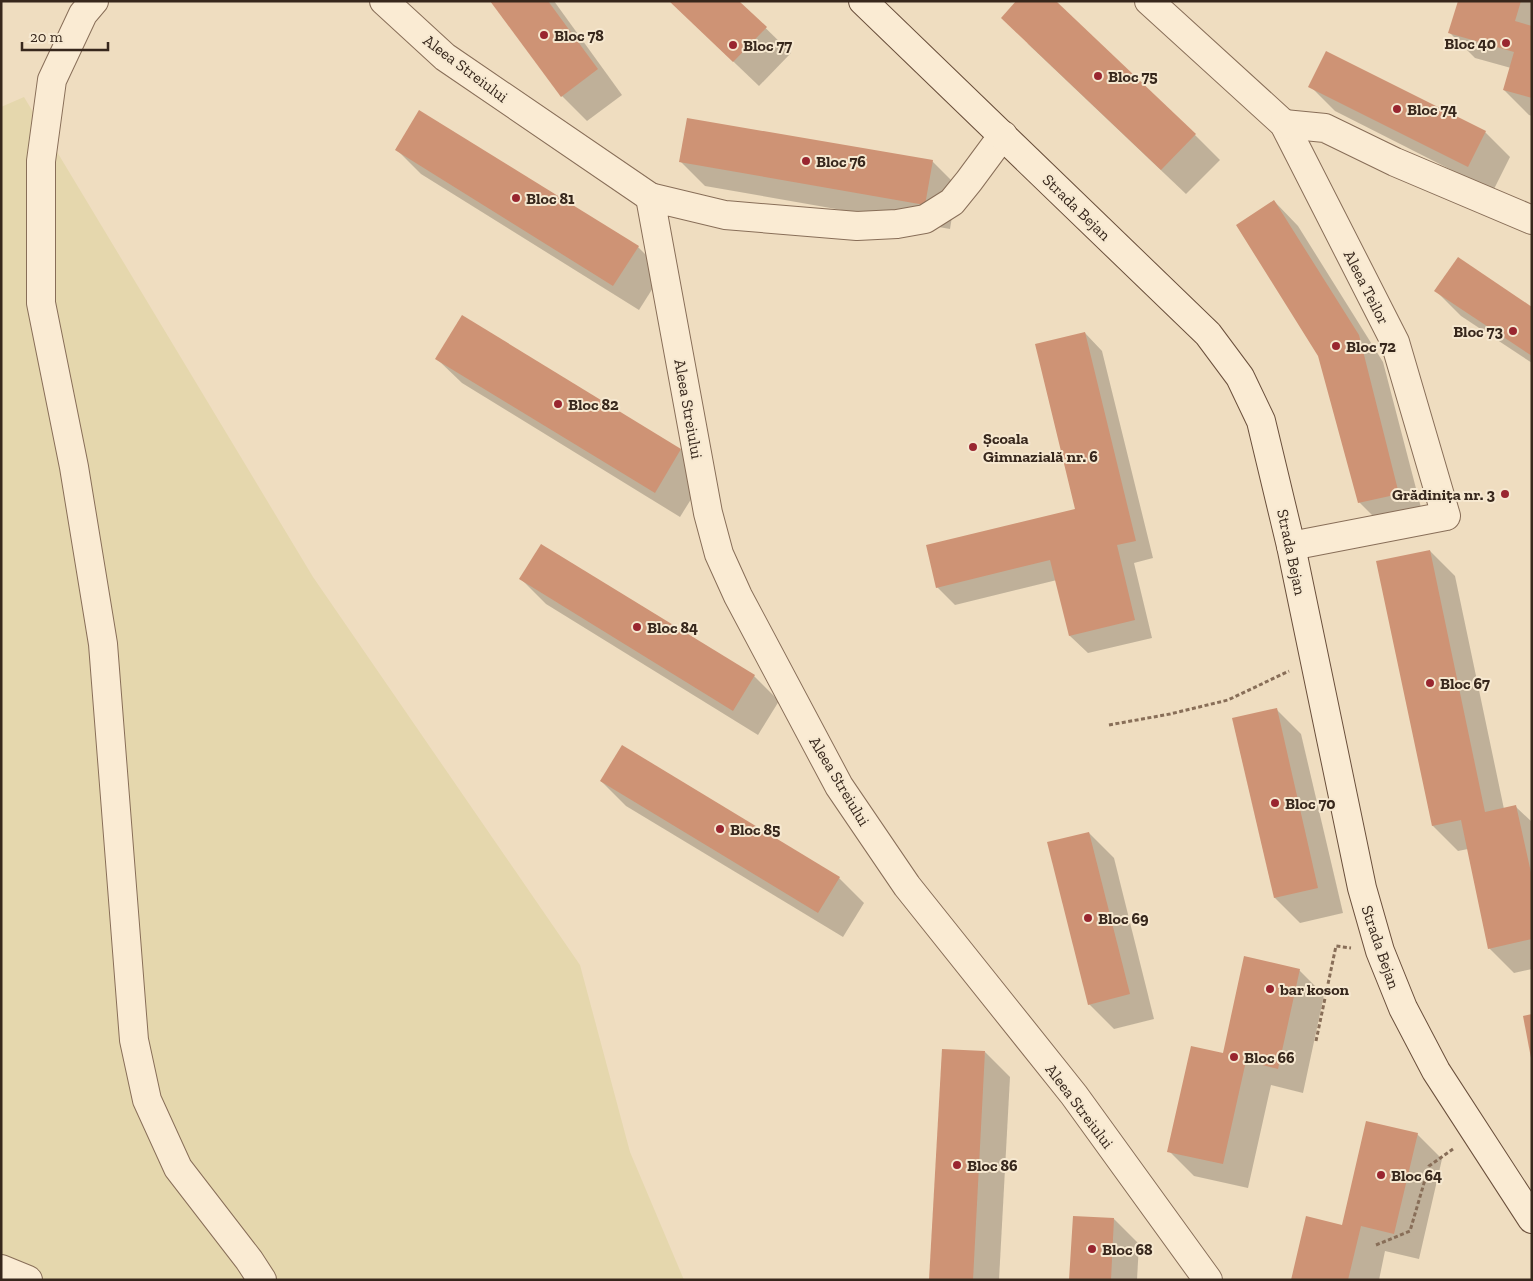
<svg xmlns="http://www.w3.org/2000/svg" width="1533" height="1281" viewBox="0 0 1533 1281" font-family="'Zilla Slab',serif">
	<rect width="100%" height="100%" fill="#efddc0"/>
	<path fill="#e5d7ad" d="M24,97L313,577L580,965L630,1152L684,1280H1V107Z"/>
	<g fill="#0003">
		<path d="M492,1H554L622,95L587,121L562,96Z"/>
		<path d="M670,1H738L791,53L759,86Z"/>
		<path d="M1459,1H1532V116L1529,115L1504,90L1511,68L1475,58L1450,33Z"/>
		<path d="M1027,43L1195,135L1220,160L1186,194Z"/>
		<path d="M1310,86L1485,132L1510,157L1493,191L1335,111Z"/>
		<path d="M396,149L638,247L663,272L639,310L421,174Z"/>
		<path d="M680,161H932L957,186L950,229L705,186Z"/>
		<path d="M1274,201L1298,226L1383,362L1424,519L1384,527L1359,502L1319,356Z"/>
		<path d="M1436,291L1532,308V363L1461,316Z"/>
		<path d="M463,317L681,450L706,475L680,517L462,383L437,359Z"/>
		<path d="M1085,333L1102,351L1153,558L1134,563L1152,638L1088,653L1070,636L1057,580L955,605L937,587L1076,510Z"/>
		<path d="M1430,551L1455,576L1504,809L1516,807L1532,822V969L1514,973L1489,948L1468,849L1458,851L1433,826Z"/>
		<path d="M521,579L754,676L779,701L758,735L546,604Z"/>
		<path d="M1276,709L1301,734L1343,913L1300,923L1275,898L1234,719Z"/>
		<path d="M622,747L839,878L864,903L843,937L626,806L601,781Z"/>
		<path d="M1089,833L1114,858L1154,1019L1114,1029L1089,1004Z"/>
		<path d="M1299,970L1324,995L1303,1093L1271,1085L1248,1188L1194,1176L1169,1151L1224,1054Z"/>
		<path d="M985,1052L1010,1077L999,1280H931Z"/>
		<path d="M1417,1134L1442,1159L1419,1259L1385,1251L1379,1280H1293L1343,1226Z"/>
		<path d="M1114,1219L1139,1244L1137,1280H1071Z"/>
	</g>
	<g fill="#ce9375">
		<path d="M490,1H548L598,69L561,97Z"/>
		<path d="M669,1H739L767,27L733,62Z"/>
		<path d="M1016,1H1056L1196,134L1161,170L1001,18Z"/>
		<path d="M1458,1H1521L1515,21L1532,26V98L1503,90L1514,52L1448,33Z"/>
		<path d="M1326,51L1486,131L1468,167L1308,87Z"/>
		<path d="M419,110L639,246L613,286L395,150Z"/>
		<path d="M687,118L933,160L925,205L679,162Z"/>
		<path d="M1274,200L1359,335L1399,494L1358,503L1318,356L1236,225Z"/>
		<path d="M1458,257L1532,307V356L1434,291Z"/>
		<path d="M462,315L681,449L655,493L435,359Z"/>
		<path d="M1085,332L1136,541L1117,545L1135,620L1069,636L1050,560L936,588L926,545L1075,509L1035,344Z"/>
		<path d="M541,544L755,675L733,711L519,579Z"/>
		<path d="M1430,550L1485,812L1516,805L1532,877V939L1488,949L1461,820L1432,826L1376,561Z"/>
		<path d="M1277,708L1318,888L1274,898L1232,718Z"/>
		<path d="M622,745L840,877L818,913L600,781Z"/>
		<path d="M1089,832L1130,994L1088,1005L1047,842Z"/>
		<path d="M1244,956L1300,969L1278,1069L1246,1061L1223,1164L1167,1152L1191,1046L1223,1053Z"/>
		<path d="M1532,1014V1058H1531L1523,1016Z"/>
		<path d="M942,1049L985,1051L973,1280H929Z"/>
		<path d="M1366,1121L1418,1133L1394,1234L1361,1226L1348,1280H1291L1306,1216L1342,1225Z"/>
		<path d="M1073,1216L1114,1218L1111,1280H1069Z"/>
	</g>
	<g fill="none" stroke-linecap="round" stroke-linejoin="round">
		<defs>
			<g id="street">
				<path d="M94,1L83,14L52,80L41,161V303L74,467L103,644L134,1040L147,1100L178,1168L249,1260L262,1280"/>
				<path d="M384,1L445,57L650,197"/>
				<path d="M1149,1L1284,124L1395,342L1446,516L1291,546"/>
				<path d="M1284,124L1325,128L1395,162L1532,220"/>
				<path d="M1003,135L969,181L952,202L925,219L897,224L857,226L725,215L650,197L708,513L719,554L738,596L839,786L907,886L1074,1095L1208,1280"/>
				<path d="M1,1269L28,1280"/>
			</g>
			<path id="secondary" d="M863,1L1208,334L1240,377L1261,421L1291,546L1362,888L1380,951L1403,1008L1436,1071L1532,1219"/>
		</defs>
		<use href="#street" stroke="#886e58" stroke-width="30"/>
		<use href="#secondary" stroke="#6a4f3b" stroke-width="30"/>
		<g stroke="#886e58" stroke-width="3" stroke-dasharray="4 2.5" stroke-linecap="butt">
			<path d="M1109,725L1170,714L1228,700L1289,671"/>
			<path d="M1316,1041L1336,946L1351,948"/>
			<path d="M1376,1245L1410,1231L1429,1166L1453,1149"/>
		</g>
		<use href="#street" stroke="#faebd3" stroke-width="28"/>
		<use href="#secondary" stroke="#faebd3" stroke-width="28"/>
	</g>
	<g fill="#992630" stroke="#f6e8d0" stroke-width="2">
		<circle cx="544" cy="35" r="5"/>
		<circle cx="1506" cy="43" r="5"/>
		<circle cx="733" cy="45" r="5"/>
		<circle cx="1098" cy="76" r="5"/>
		<circle cx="1397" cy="109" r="5"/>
		<circle cx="806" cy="161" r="5"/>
		<circle cx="516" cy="198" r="5"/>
		<circle cx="1513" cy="331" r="5"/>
		<circle cx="1336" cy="346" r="5"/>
		<circle cx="558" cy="404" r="5"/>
		<circle cx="973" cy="447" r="5"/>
		<circle cx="1505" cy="494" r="5"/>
		<circle cx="637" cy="627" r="5"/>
		<circle cx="1430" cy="683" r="5"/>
		<circle cx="1275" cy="803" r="5"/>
		<circle cx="720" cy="829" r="5"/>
		<circle cx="1088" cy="918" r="5"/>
		<circle cx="1270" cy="989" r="5"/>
		<circle cx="1234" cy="1057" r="5"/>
		<circle cx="957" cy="1165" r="5"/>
		<circle cx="1381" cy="1175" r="5"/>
		<circle cx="1092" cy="1249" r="5"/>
	</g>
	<g text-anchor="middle" stroke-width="4" stroke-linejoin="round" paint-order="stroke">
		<g font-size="16" font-weight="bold" fill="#37271c" stroke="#f6e8d0" text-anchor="start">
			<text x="554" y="41">Bloc 78</text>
			<text x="1496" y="49" text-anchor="end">Bloc 40</text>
			<text x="743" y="51">Bloc 77</text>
			<text x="1108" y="82">Bloc 75</text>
			<text x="1407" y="115">Bloc 74</text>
			<text x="816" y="167">Bloc 76</text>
			<text x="526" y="204">Bloc 81</text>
			<text x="1503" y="337" text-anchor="end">Bloc 73</text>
			<text x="1346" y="352">Bloc 72</text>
			<text x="568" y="410">Bloc 82</text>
			<text x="983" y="444">Școala<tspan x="983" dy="18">Gimnazială nr. 6</tspan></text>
			<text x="1495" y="500" text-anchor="end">Grădinița nr. 3</text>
			<text x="647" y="633">Bloc 84</text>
			<text x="1440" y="689">Bloc 67</text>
			<text x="1285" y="809">Bloc 70</text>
			<text x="730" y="835">Bloc 85</text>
			<text x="1098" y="924">Bloc 69</text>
			<text x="1280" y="995">bar koson</text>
			<text x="1244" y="1063">Bloc 66</text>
			<text x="967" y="1171">Bloc 86</text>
			<text x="1391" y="1181">Bloc 64</text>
			<text x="1102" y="1255">Bloc 68</text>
		</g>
		<g font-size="16" fill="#37271c" stroke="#f6e8d0">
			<text transform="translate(466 68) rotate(37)" y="6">Aleea Streiului</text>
			<text transform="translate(1077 207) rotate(44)" y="6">Strada Bejan</text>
			<text transform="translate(1367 287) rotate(63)" y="6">Aleea Teilor</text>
			<text transform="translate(689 409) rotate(80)" y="6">Aleea Streiului</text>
			<text transform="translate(1292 552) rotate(78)" y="6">Strada Bejan</text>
			<text transform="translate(840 781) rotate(59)" y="6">Aleea Streiului</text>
			<text transform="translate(1381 947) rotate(71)" y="6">Strada Bejan</text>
			<text transform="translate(1080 1106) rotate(53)" y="6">Aleea Streiului</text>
		</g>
	</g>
	<rect width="1533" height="1281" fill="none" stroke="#37271c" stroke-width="5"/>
	<path d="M22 42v8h86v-8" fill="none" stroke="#37271c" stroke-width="2.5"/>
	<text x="30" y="42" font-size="15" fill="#37271c" stroke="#f6e8d0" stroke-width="4" paint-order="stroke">20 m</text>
</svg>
